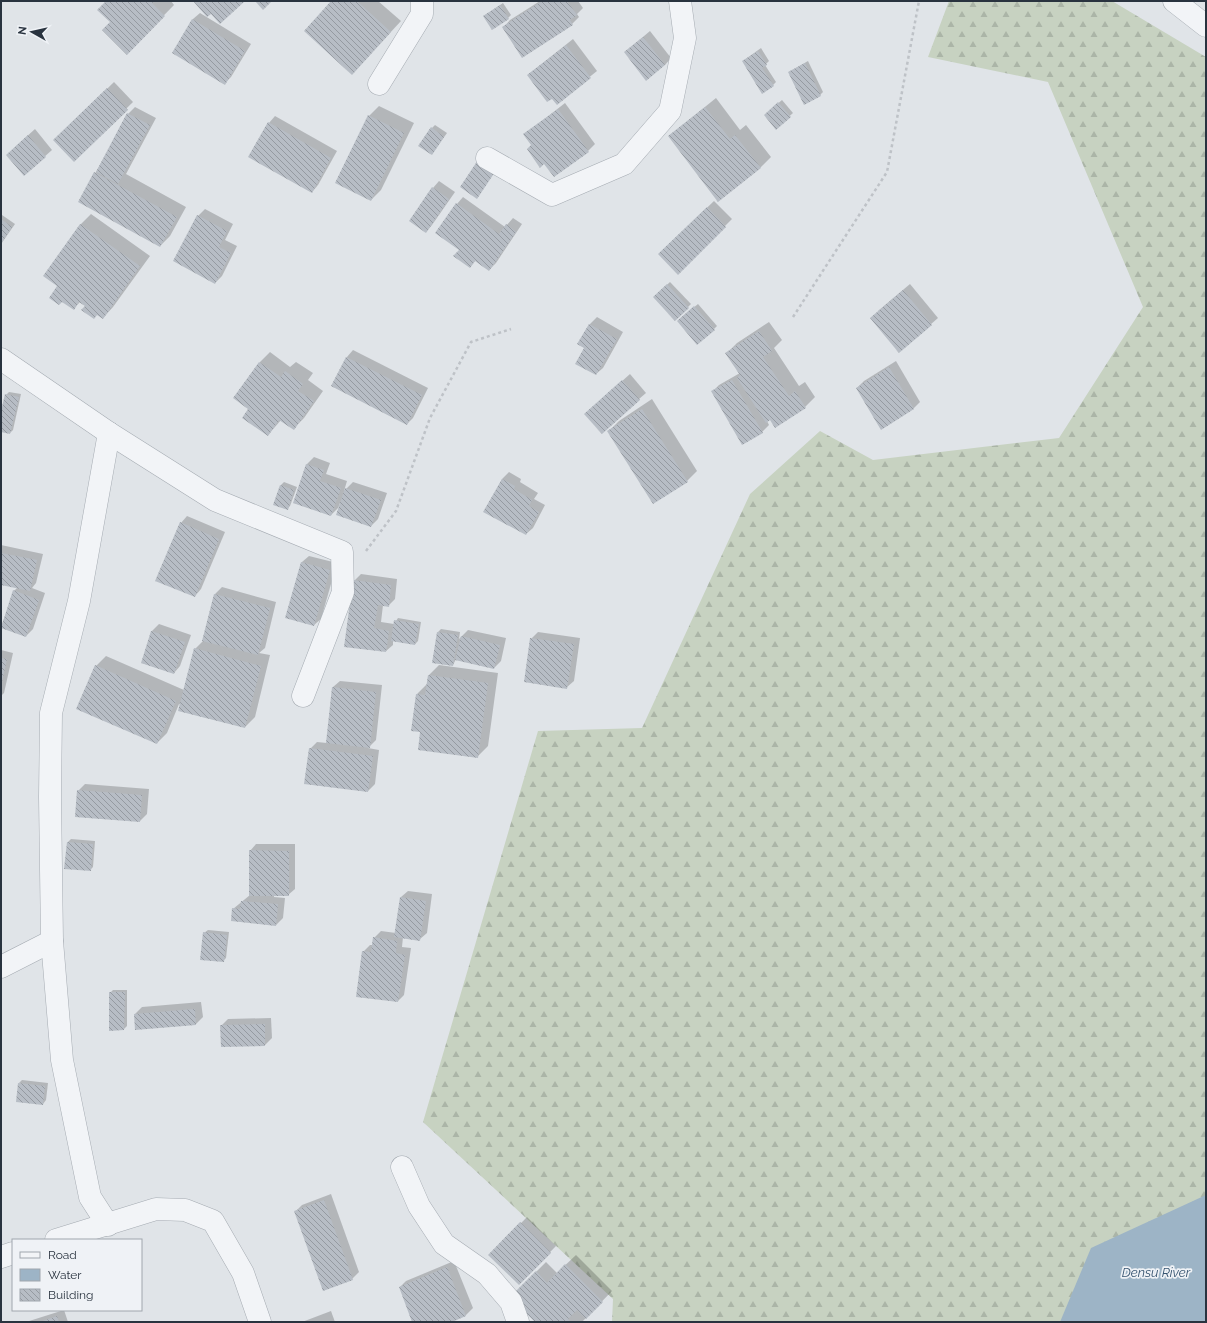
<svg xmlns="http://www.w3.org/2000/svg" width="1207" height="1323" viewBox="0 0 1207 1323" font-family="Raleway,sans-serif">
	<defs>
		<pattern id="forest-firs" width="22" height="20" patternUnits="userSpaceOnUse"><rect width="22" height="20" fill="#c7d2c1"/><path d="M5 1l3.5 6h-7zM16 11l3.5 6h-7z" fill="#abb5a7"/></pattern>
		<pattern id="building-back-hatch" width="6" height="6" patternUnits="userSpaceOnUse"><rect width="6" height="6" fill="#b7bdc5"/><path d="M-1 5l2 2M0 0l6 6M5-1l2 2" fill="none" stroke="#959aa1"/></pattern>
	</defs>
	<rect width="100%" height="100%" fill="#e0e4e8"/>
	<path fill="url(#forest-firs)" d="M949,1H1112L1206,57V1322H612L613,1299L423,1122L538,731L642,728L750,494L820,431L873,460L1059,438L1143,307L1048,82L928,57Z"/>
	<path fill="#9db4c6" d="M1206,1195V1322H1060L1091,1248Z"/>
	<g fill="#0003">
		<path d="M108,1H171L174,5L127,53L111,22Z"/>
		<path d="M332,1H378L401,21L352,74Z"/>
		<path d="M540,1H578L583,8L577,14L579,17L572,24L523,56L504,27L510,20Z"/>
		<path d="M503,3L511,15L508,18L484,16Z"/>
		<path d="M200,13L251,44L231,77L224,84L173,52L193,19Z"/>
		<path d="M650,31L671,58L665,65L625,52Z"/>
		<path d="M573,39L597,71L557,103L528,75Z"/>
		<path d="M761,48L769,61L765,65L776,82L773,85L743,61Z"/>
		<path d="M808,61L823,92L820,95L789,72Z"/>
		<path d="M114,82L133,102L74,160L55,140Z"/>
		<path d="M716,98L740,130L746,125L771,157L760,168L669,136Z"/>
		<path d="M782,100L793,113L776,128L768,112Z"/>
		<path d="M565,103L595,144L588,151L532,145L524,135Z"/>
		<path d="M379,106L414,123L381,190L371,200L369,116Z"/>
		<path d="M135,107L156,118L126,174L186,207L170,236L160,246L80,201L128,114Z"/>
		<path d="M275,116L337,151L318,185L312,192L269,123Z"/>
		<path d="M435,125L447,133L432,154V128Z"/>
		<path d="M35,129L52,150L24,175L14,148Z"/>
		<path d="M439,181L455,192L432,225L426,232L433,188Z"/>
		<path d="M463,197L505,227L513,218L522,224L496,263L489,270L476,260L470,267L460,249L457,204Z"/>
		<path d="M714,201L732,219L678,273L659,254Z"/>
		<path d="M205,209L233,224L225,240L237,246L222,276L215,283L198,216Z"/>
		<path d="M91,214L150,256L113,307L103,318L80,302L74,308L59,286L44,276L81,224Z"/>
		<path d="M2,215L15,224L1,244V216Z"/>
		<path d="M670,282L691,304L675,320L654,297Z"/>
		<path d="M910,284L938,318L899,352L878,311Z"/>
		<path d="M698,304L717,326L714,329L681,318Z"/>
		<path d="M597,317L623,332L603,368L596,374L585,348L578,344L590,324Z"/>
		<path d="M769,322L782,340L774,348L799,386L805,382L815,397L805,407L767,421L769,425L762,432L713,391L719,385L740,373L727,353L737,343Z"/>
		<path d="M353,350L428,388L413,418L407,424L332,386L347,357Z"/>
		<path d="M270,352L290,367L296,362L313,373L308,380L323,391L304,418L294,428L281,420L268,435L250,409L260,362Z"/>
		<path d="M896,361L920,402L913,409L857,388L864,381Z"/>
		<path d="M630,374L646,393L639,399L592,408Z"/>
		<path d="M9,392L21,394L13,430L10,433L1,431V416L6,395Z"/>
		<path d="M652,399L697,471L687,481L609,431L619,421Z"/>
		<path d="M314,457L330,463L326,474L347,481L344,491L353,482L387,493L378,519L371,526L340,503L338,508L331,515L294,503L307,464Z"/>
		<path d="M509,472L521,479L520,482L538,493L534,499L545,505L533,528L526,534L485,511L502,479Z"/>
		<path d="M284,482L297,487L290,506L287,509L274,504L281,485Z"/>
		<path d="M187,516L225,532L201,589L195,596L181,523Z"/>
		<path d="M1,545L43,554L36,583L32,588L45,593L33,629L26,636L1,627L14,591L18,587L1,584Z"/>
		<path d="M309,556L337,563L321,619L314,625L286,617L302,562Z"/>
		<path d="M361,574L397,579L395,599L388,606L383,605L381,622L394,624L398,618L421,622L418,641L415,644L393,640V645L386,651L345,646L354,581Z"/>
		<path d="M222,587L276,602L265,648L259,653L270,655L255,717L245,727L179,704L167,733L157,743L96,666L106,656L184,690L195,649L203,641L215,594Z"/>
		<path d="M159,624L191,635L180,666L174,673L142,663L152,631Z"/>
		<path d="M441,629L460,632L459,639L468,630L506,638L501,661L494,668L456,659L453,665L438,632Z"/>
		<path d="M538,632L580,638L574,681L567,687L531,639Z"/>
		<path d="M1,650L13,653L4,693L1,696Z"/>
		<path d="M439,665L498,673L488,746L477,757L421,731L417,694L427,684L429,675Z"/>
		<path d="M340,681L382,685L376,740L368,748L379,750L375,784L368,791L310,749L317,742L327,743L333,687Z"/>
		<path d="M85,784L149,789L147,814L140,821L78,791Z"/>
		<path d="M71,839L95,841L93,867L90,870L66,868L68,842Z"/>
		<path d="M256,844H295V889L288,895H274V897L285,898L283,918L276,925L233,909L250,895V851Z"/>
		<path d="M408,891L432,894L427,933L420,939L403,937L402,947L411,948L404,995L398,1001L363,952L370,945H373L374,938L381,931L396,933L401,897Z"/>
		<path d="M208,930L229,932L226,958L223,961L204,933Z"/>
		<path d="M113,990H127V1026L124,1029L110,993Z"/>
		<path d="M201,1002L203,1017L196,1024L136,1029L135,1014L142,1007Z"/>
		<path d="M271,1018L272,1038L265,1045L221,1026L228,1019Z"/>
		<path d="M22,1080L48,1083L46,1100L43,1104L19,1083Z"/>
		<path d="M331,1194L359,1272L352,1279L295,1212L302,1205Z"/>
		<path d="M527,1217L556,1246L519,1284L490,1255Z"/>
		<path d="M576,1255L612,1291L582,1322H536L511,1297L546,1262L557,1273Z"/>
		<path d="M454,1261L473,1308L466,1315L449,1322H414L400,1287L406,1281Z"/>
		<path d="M64,1310L68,1322H26Z"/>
		<path d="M331,1311L335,1322H302Z"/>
	</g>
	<g fill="url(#building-back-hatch)">
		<path d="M106,1H155L152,3L165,16L127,55L102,30L110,22L97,10Z"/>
		<path d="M193,1H244V2L220,24L211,14L207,17Z"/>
		<path d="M255,1H272L263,10Z"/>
		<path d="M331,1H357L391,32L352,75L304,31Z"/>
		<path d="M542,1H567L577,15L570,20L573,25L522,58L502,27Z"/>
		<path d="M500,5L509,19L492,30L483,16Z"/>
		<path d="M192,19L245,51L225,85L172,53Z"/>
		<path d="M643,37L665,65L646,81L624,52Z"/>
		<path d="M566,45L591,78L557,105L552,99L547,102L527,75Z"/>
		<path d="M758,51L767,65L762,68L774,86L762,94L742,61Z"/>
		<path d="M805,63L821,96L804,105L788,72Z"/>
		<path d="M107,88L128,110L74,162L53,140Z"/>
		<path d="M778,102L791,117L776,130L764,115Z"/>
		<path d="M705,107L730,139L735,135L761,168L718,202L668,136Z"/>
		<path d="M558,109L589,152L554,177L544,164L540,168L527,149L531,145L523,134Z"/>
		<path d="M127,113L150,125L118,184L96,172Z"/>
		<path d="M368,115L404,133L371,201L335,183Z"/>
		<path d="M268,122L331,158L312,193L248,157Z"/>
		<path d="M431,127L444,137L432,155L418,146Z"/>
		<path d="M28,135L46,157L24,176L6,155Z"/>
		<path d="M478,160L495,172L477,199L460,187Z"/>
		<path d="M94,172L177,217L160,247L78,202Z"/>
		<path d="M432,187L449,199L426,233L409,221Z"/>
		<path d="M456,203L499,234L506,224L516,232L489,271L475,261L470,268L453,256L459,250L435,233Z"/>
		<path d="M707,207L726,227L678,275L658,254Z"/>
		<path d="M197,215L227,231L219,247L231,253L215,284L173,261Z"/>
		<path d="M1,219L12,227L1,244Z"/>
		<path d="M80,224L140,266L103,319L97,315L94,319L81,310L85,306L79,302L74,310L62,302L59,305L49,298L57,286L43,276Z"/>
		<path d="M667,284L689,308L675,321L653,297Z"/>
		<path d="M903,290L932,325L899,353L870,318Z"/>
		<path d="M694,306L715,330L697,345L677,321Z"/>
		<path d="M589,324L617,339L596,375L575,364L584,348L577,344Z"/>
		<path d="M759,331L772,351L763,357L789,396L795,391L806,408L775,428L770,420L766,423L737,378L740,375L725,353Z"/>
		<path d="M346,357L422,395L407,425L331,386Z"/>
		<path d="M259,362L281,377L285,371L303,384L298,391L314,401L294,430L279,420L268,436L242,418L248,409L233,398Z"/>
		<path d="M889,367L914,409L881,430L856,388Z"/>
		<path d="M622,380L640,400L602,434L584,414Z"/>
		<path d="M732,380L763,433L742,445L711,391Z"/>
		<path d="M5,394L19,397L10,434L1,432V411Z"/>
		<path d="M642,409L688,482L653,504L607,431Z"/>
		<path d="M306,464L324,470L320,481L341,488L331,516L293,503Z"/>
		<path d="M502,479L515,486L514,489L532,500L529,506L539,512L526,535L483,512Z"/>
		<path d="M280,485L294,490L288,510L273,505Z"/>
		<path d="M345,488L381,500L371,527L336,515Z"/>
		<path d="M180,522L219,539L195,597L155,581Z"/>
		<path d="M1,553L37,560L30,591L1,585Z"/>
		<path d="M301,562L330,570L314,626L285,618Z"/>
		<path d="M353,580L391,585L389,607L378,605L374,628L389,631L386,652L344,647Z"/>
		<path d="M13,590L39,600L26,637L1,628Z"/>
		<path d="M214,594L270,608L258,655L202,641Z"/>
		<path d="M394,620L419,624L415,645L391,641Z"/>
		<path d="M151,631L185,642L174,674L141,663Z"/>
		<path d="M437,632L458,635L453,666L432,663Z"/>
		<path d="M461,636L500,645L494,669L455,660Z"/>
		<path d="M530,638L574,644L567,689L524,682Z"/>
		<path d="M194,648L261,666L245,728L178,711Z"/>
		<path d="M1,658L7,659L2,682H1Z"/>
		<path d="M95,665L176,701L157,744L76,709Z"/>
		<path d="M428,675L488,683L478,758L418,750L420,732L411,731L416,694L425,695Z"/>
		<path d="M332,687L376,692L370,748L326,743Z"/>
		<path d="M309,748L373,756L368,792L304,784Z"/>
		<path d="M77,790L142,795L140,822L75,817Z"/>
		<path d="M67,842L93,844L91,871L64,869Z"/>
		<path d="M249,850L289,851V896H249Z"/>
		<path d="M400,897L426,901L420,941L394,937Z"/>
		<path d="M241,901L278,904L276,926L231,921L232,908L240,909Z"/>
		<path d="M203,932L227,935L224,962L200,960Z"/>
		<path d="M373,937L397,941L396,953L405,955L398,1002L356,997L362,951L371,952Z"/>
		<path d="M109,992H125L124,1030L109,1031Z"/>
		<path d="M195,1009L196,1025L135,1030L134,1014Z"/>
		<path d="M265,1024V1046L221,1047L220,1025Z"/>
		<path d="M18,1083L45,1086L43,1105L16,1102Z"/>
		<path d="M324,1200L353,1280L323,1291L294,1211Z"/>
		<path d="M520,1222L551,1253L519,1285L488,1255Z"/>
		<path d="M565,1264L603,1302L586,1319L577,1310L568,1319L571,1322H535L510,1297L536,1271L547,1283Z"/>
		<path d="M447,1267L466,1316L452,1322H412L399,1287Z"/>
		<path d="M57,1316L59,1322H40Z"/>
	</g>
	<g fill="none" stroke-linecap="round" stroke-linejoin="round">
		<defs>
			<g id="street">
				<path d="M1174,1L1206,26"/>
				<path d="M379,84L422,14V1"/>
				<path d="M487,158L552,195L624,164L670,111L685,38L680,1"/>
				<path d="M1,359L109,433L215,500L342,552L343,592L303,696"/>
				<path d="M1,967L52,941"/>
				<path d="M402,1167L419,1206L444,1244L487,1274L511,1302L518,1322"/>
				<path d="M108,1225L90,1197L62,1060L52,941L50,797L51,713L79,601L109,433"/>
				<path d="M56,1240L156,1209L185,1210L213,1221L243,1273L260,1322"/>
				<path d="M1,1257L13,1253"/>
			</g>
		</defs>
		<use href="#street" stroke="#a5abb2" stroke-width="23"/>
		<g stroke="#bec2c7" stroke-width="2.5" stroke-dasharray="3 3" stroke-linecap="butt">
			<path d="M793,317L887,172L919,1"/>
			<path d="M366,551L396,511L430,418L471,342L511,329"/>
		</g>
		<use href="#street" stroke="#f2f4f7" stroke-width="22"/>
	</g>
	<g text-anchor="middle" stroke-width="3.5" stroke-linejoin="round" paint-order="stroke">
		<g font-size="13" font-style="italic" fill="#365470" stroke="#eff2f6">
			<text x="1156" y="1277">Densu River</text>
		</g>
	</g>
	<rect width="1207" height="1323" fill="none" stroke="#29333f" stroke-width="4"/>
	<rect x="12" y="1239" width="130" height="72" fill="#eff2f6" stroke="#a0a6ad"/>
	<rect x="20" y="1252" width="20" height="6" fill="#f2f4f7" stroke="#a0a6ad"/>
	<text x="48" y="1259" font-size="12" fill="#29333f">Road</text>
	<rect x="20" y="1269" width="20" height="12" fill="#9db4c6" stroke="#a0a6ad"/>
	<text x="48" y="1279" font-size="12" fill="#29333f">Water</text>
	<rect x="20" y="1289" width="20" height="12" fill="url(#building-back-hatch)" stroke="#a0a6ad"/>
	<text x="48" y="1299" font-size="12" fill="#29333f">Building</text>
	<g transform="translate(32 32) rotate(278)" stroke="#eff2f6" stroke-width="3" paint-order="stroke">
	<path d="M0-3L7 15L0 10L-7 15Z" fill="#29333f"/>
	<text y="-6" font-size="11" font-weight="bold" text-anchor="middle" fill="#29333f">N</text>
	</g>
</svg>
